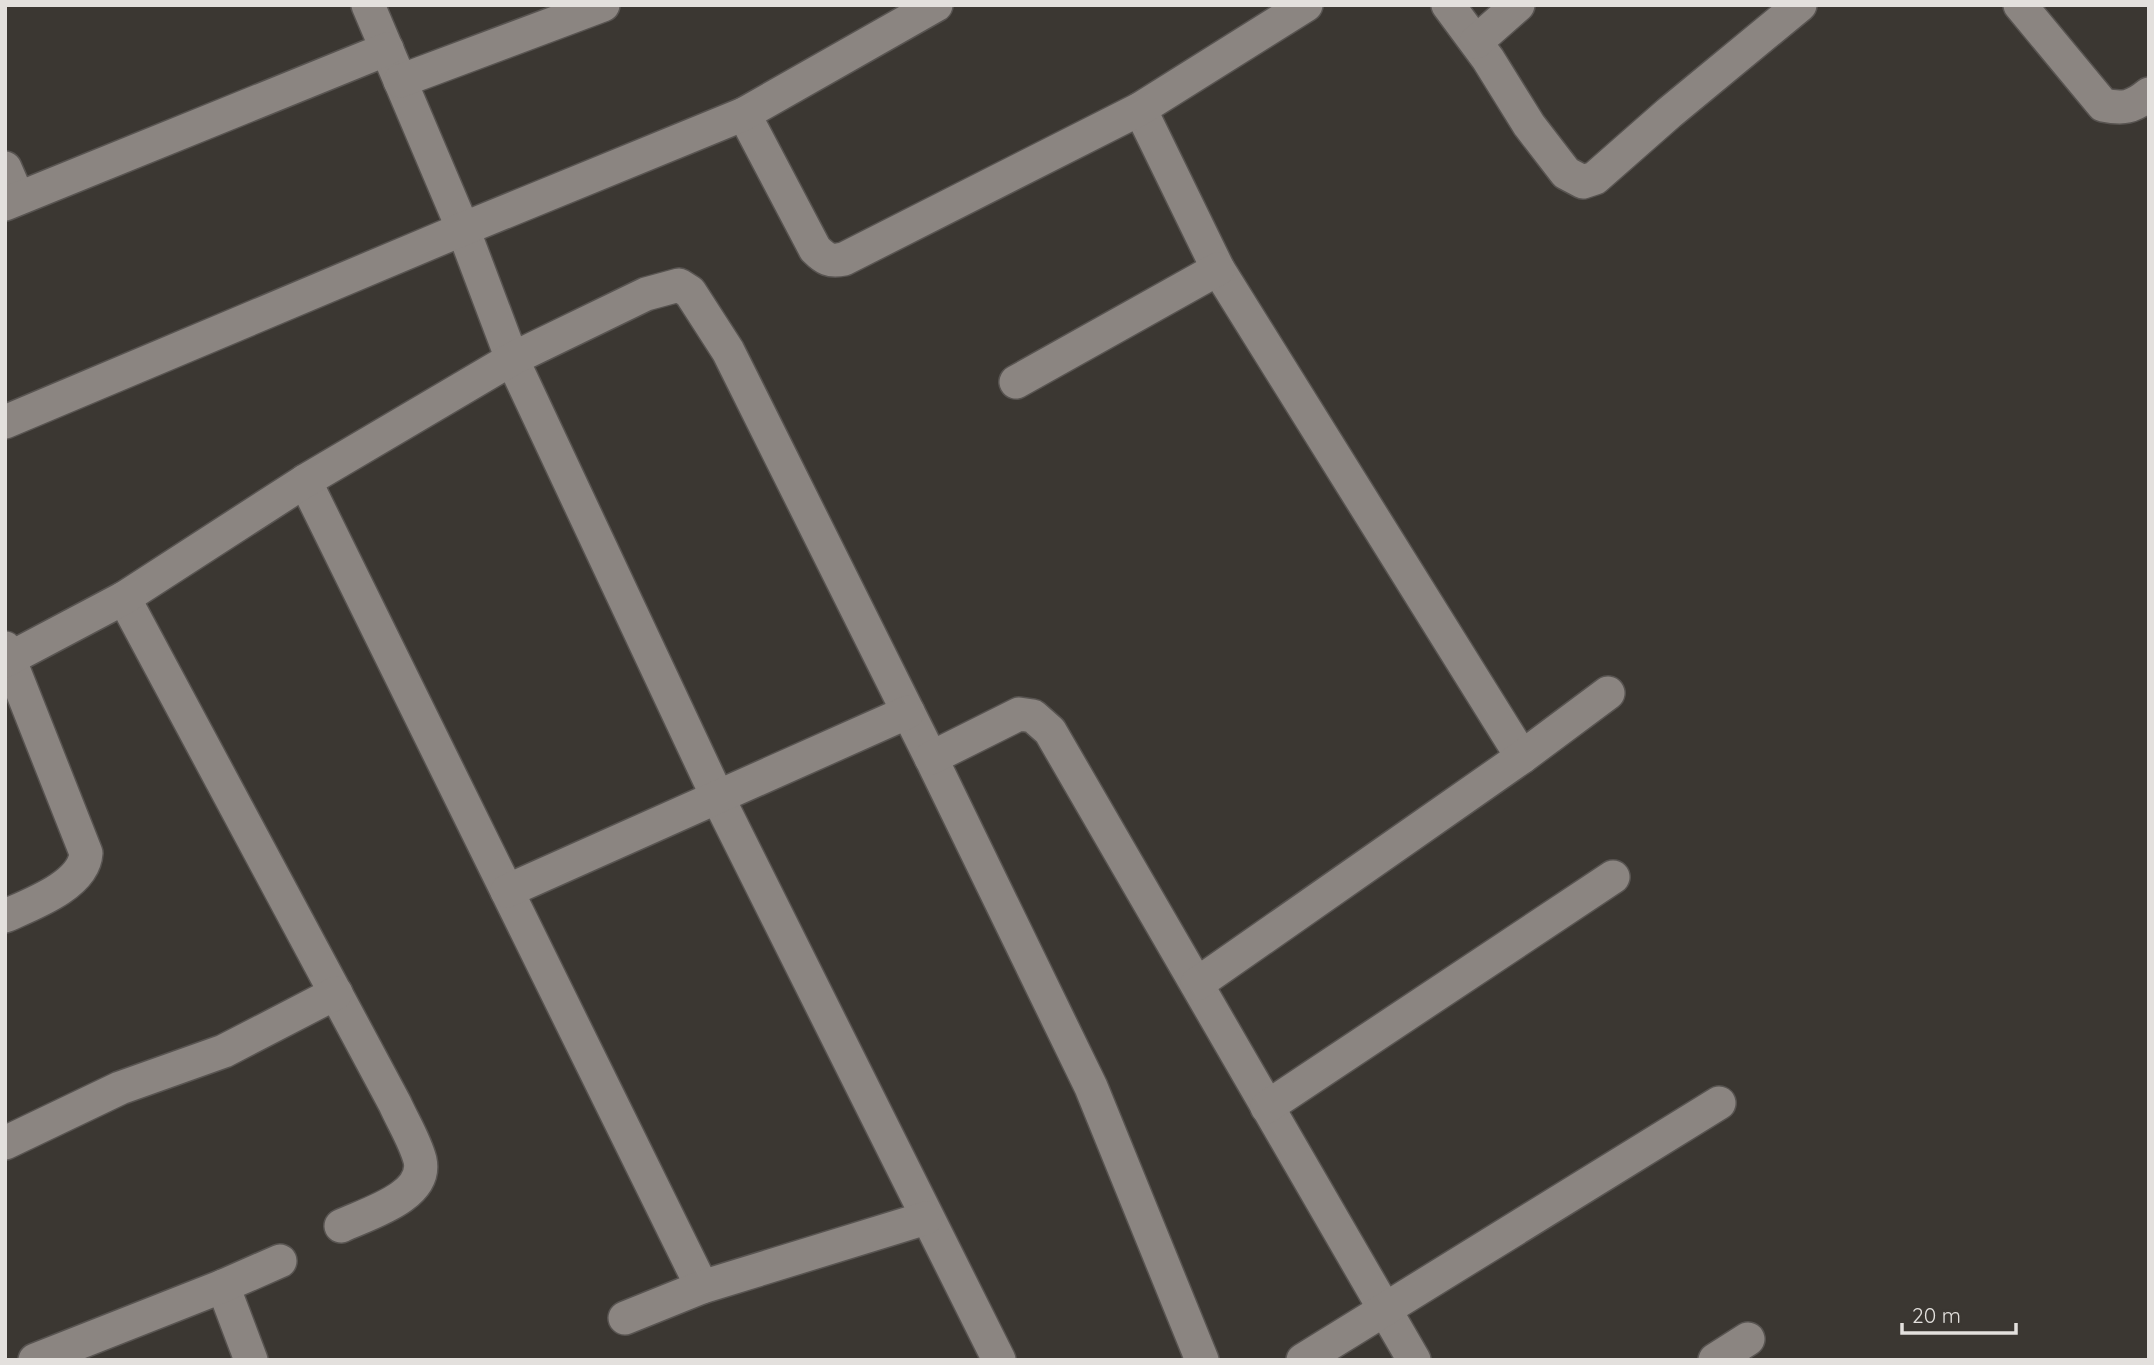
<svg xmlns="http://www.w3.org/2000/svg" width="2154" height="1365" viewBox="0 0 2154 1365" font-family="Quicksand,sans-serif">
	<rect width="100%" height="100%" fill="#3b3732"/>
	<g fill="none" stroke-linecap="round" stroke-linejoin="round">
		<defs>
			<g id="street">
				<path d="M368,5L463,229L512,359L718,798L999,1360"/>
				<path d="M1448,5L1488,59L1529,125L1566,173L1583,182L1595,178L1669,113L1800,5"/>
				<path d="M2020,5L2103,105C2123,109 2132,108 2149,94"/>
				<path d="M1476,42L1518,5"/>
				<path d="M400,81L603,5"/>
				<path d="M1140,109L1218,269L1522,757"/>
				<path d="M744,114L815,249C825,259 830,262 844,259L1140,109L1306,5"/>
				<path d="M5,168L18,198"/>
				<path d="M5,204L387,49"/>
				<path d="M1016,382L1218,269"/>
				<path d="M5,422L463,229L744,114L936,5"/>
				<path d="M305,481L702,1287"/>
				<path d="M124,598L395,1104C403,1122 415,1141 420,1160C428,1197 366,1214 341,1226"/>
				<path d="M5,648L86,853C84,885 32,904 5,916"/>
				<path d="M5,661L124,598L305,481L512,359L646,294L679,285L690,292L728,351L931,758L1091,1087L1202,1360"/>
				<path d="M931,758L1019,714L1033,716L1050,731L1414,1360"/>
				<path d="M507,891L908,712"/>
				<path d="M1197,984L1522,757L1608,693"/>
				<path d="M1267,1107L1613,877"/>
				<path d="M5,1143L120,1088L224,1051L336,993"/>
				<path d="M223,1286L251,1360"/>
				<path d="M625,1318L702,1287L926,1218"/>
				<path d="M35,1360L223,1286L280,1261"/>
				<path d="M1303,1360L1719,1103"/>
				<path d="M1715,1360L1748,1339"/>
			</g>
		</defs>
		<use href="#street" stroke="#585451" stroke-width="36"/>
		<use href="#street" stroke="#8b8581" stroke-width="33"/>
	</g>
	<rect width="2154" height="1365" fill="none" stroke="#e3e0dd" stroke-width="14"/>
	<path d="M1902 1323v10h114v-10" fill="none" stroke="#e3e0dd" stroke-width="3.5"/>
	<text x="1912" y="1323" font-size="21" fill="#e3e0dd" stroke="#3b3732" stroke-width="5" paint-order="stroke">20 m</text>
</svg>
